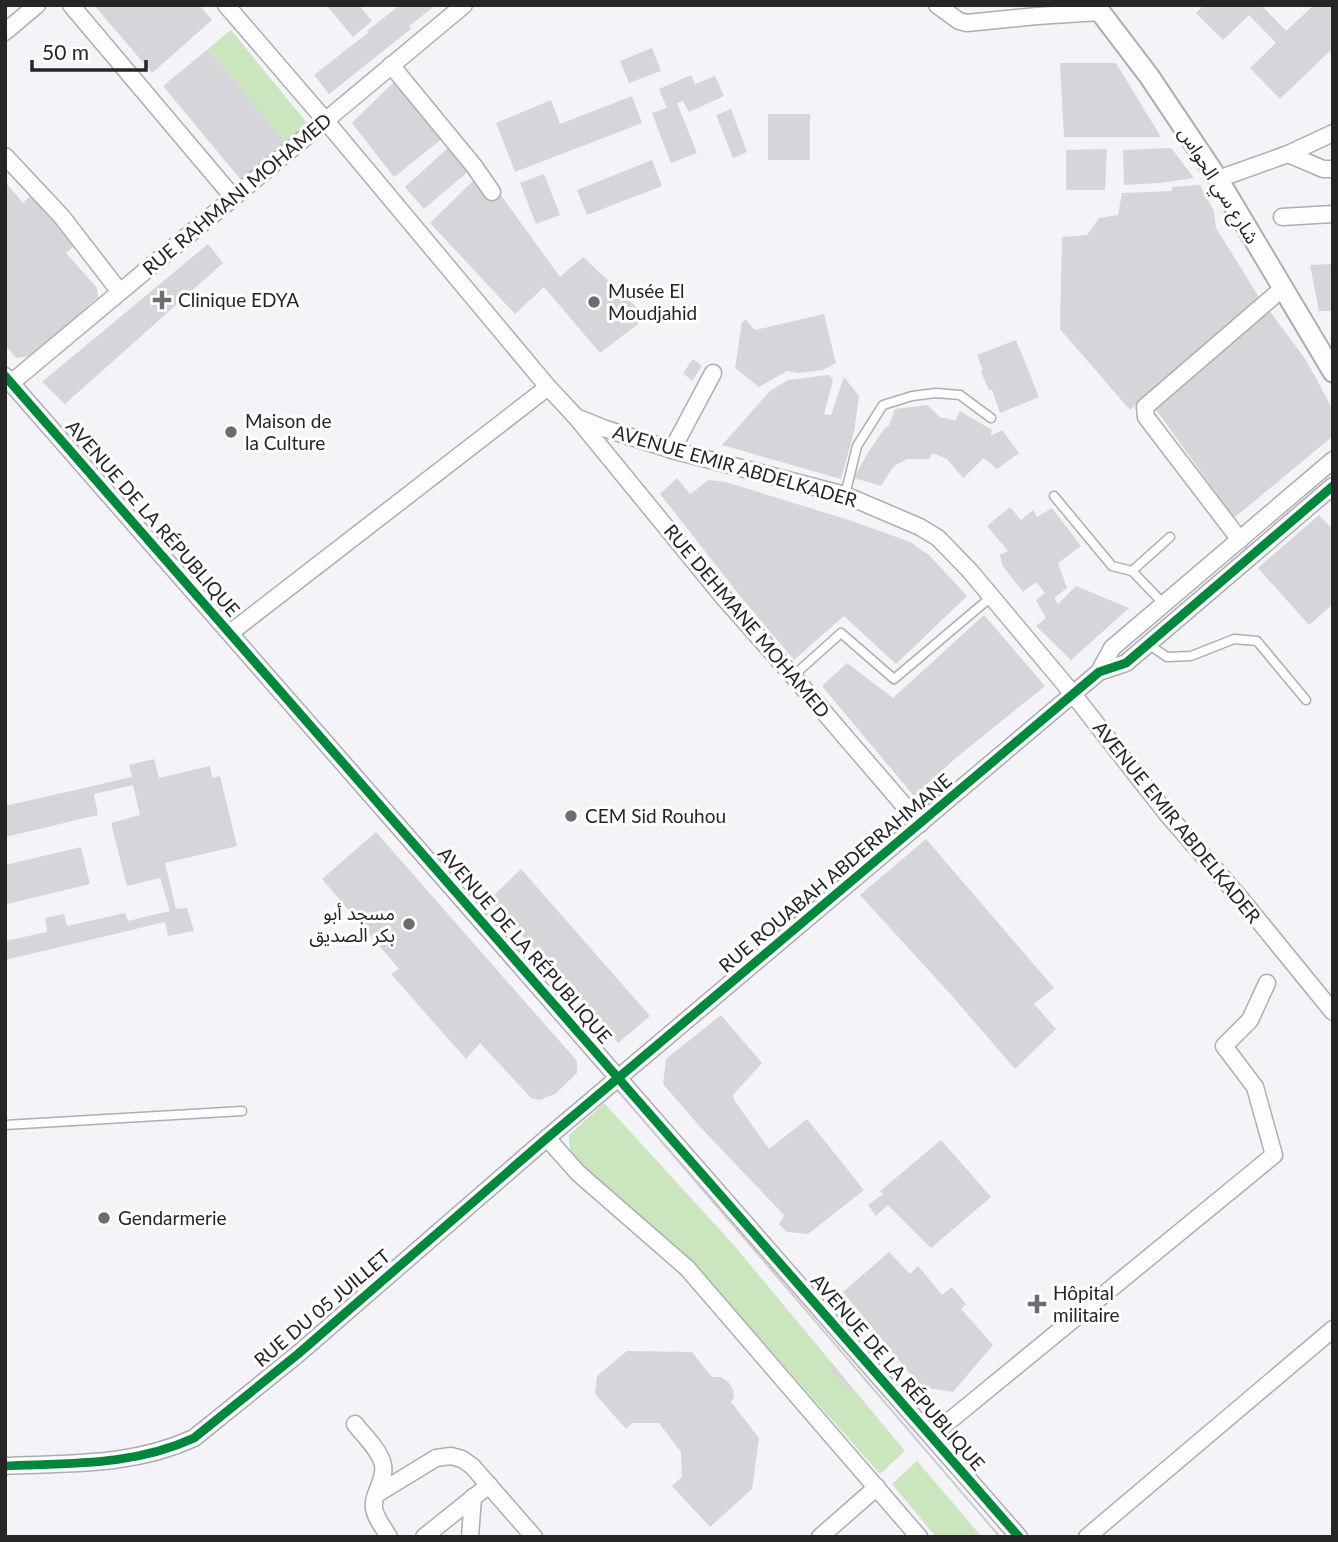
<svg xmlns="http://www.w3.org/2000/svg" width="1338" height="1542" viewBox="0 0 1338 1542" font-family="Lato,'Noto Sans Arabic',sans-serif">
	<rect width="100%" height="100%" fill="#f3f3f8"/>
	<g fill="#cae6be">
		<path d="M231,30L307,123L286,142L208,49Z"/>
		<path d="M604,1103L732,1243L905,1451L880,1474L692,1262L580,1166C572,1156 568,1148 569,1135Z"/>
		<path d="M917,1461L982,1537H936L892,1484Z"/>
	</g>
	<g fill="#d6d5d9">
		<path d="M94,5H199L212,20L152,73Z"/>
		<path d="M326,5H359L372,21L353,37Z"/>
		<path d="M400,5H436L409,26L411,29L329,94L314,75L369,32L367,31Z"/>
		<path d="M1204,5H1261L1286,31L1314,5H1333V48L1280,99L1250,68L1276,43L1249,15L1223,40L1196,13Z"/>
		<path d="M652,48L661,71L629,83L620,61Z"/>
		<path d="M208,49L286,142L241,180L163,86Z"/>
		<path d="M1060,63H1116L1161,137H1064Z"/>
		<path d="M691,75L695,84L715,76L724,96L689,112L683,101L677,103L697,153L671,163L652,113L667,108L659,89Z"/>
		<path d="M395,81L443,138L394,177L352,123Z"/>
		<path d="M632,96L642,123L515,172L496,123L551,100L560,124Z"/>
		<path d="M731,109L747,152L733,158L716,115Z"/>
		<rect x="768" y="114" width="42" height="46"/>
		<path d="M449,147L470,170L424,209L405,187Z"/>
		<path d="M1171,148L1194,178L1159,183L1124,185L1123,150Z"/>
		<path d="M1107,149L1105,190H1066V150Z"/>
		<path d="M652,160L662,186L587,215L577,190Z"/>
		<path d="M544,174L560,215L536,224L520,183Z"/>
		<path d="M473,181L493,199L500,194L560,277L583,257L647,317L600,353L544,287L515,314L430,223Z"/>
		<path d="M5,182L23,203L30,196L76,244L66,253L97,288L98,297L32,356L16,358L5,345Z"/>
		<path d="M1200,185L1214,211L1216,228L1259,297L1130,410L1060,329L1062,237L1087,235L1099,218L1118,215L1122,193L1172,191V187Z"/>
		<path d="M208,244L223,263L65,404L42,382Z"/>
		<path d="M1333,264V311H1319L1310,265Z"/>
		<path d="M1268,309L1306,360L1333,410V436L1234,518L1154,407Z"/>
		<path d="M824,314L836,363L823,370L799,373L787,371L759,387L735,368L742,322L746,320L755,330Z"/>
		<path d="M1016,340L1039,397L1000,413L992,390H989L981,372L983,370L977,355Z"/>
		<path d="M693,359L702,366L692,381L683,373Z"/>
		<path d="M829,375L833,380L824,414L831,415L844,377L859,396L854,432L841,479L722,445L770,391L788,380Z"/>
		<path d="M927,405L941,418H946L955,421L960,411L992,430L991,436L1002,430L1019,453L997,469L984,458L963,478L947,459L932,453L929,459H907L894,466L881,486L854,478L869,451L885,428L889,426L895,409Z"/>
		<path d="M677,478L690,494L709,480L726,482L855,522L910,542L929,555L967,596L896,664L844,616L794,660L741,597L660,494Z"/>
		<path d="M1010,507L1021,520L1033,510L1037,517L1052,508L1081,546L1058,563L1067,588L1054,598L1058,604L1076,586L1129,608L1071,660L1036,626L1046,618L1036,600L1045,593L1036,582L1023,592L1002,565L1000,555L1008,551L987,526Z"/>
		<path d="M1319,515L1333,530V604L1309,625L1258,568Z"/>
		<path d="M984,615L1045,686L957,757L914,796L822,686L847,663L893,698Z"/>
		<path d="M154,759L159,778L210,766L212,778L220,776L237,846L165,863L176,909L187,908L194,931L168,936L165,922L5,960V941L47,932L45,918L64,914L67,926L125,913L128,921L170,911L160,878L127,886L111,823L140,815L133,785L94,794L98,815L5,837V806L132,777L129,765Z"/>
		<path d="M376,832L577,1061V1073L555,1094L539,1100L531,1098L480,1043L466,1059L391,974L399,969L322,879Z"/>
		<path d="M926,839L1054,988L1034,1004L1056,1029L1015,1069L953,997L860,895Z"/>
		<path d="M81,847L90,884L7,904L5,896V865Z"/>
		<path d="M521,869L650,1016L618,1043L592,1011L489,900Z"/>
		<path d="M721,1015L762,1063L733,1095L734,1100L769,1149L807,1119L864,1190L808,1234L787,1232L779,1224L784,1215L702,1129L663,1084L666,1059Z"/>
		<path d="M941,1140L991,1197L931,1248L888,1205L876,1216L868,1205L883,1194L880,1191Z"/>
		<path d="M889,1252L910,1274L918,1266L942,1295L952,1287L966,1304L961,1309L993,1345L953,1392L921,1387L843,1292Z"/>
		<path d="M627,1351L692,1352L712,1377H721L728,1382L733,1389L734,1397L731,1402L759,1438L752,1489L710,1527L672,1486L682,1477L681,1452L659,1423H632L626,1429L595,1394L597,1376Z"/>
		<path d="M829,1363H832L851,1387V1389H848L828,1365Z"/>
	</g>
	<g fill="none" stroke-linecap="round" stroke-linejoin="round">
		<defs>
			<g id="service">
				<path d="M845,495L857,446L883,405L912,396L936,393L960,395L991,418"/>
				<path d="M1054,496L1112,566L1132,571L1163,603"/>
				<path d="M1132,571L1170,537"/>
				<path d="M1148,644L1167,657L1191,656L1234,639L1257,641L1306,700"/>
				<path d="M793,676L841,633L894,679L991,597"/>
				<path d="M5,1125L242,1111"/>
			</g>
			<g id="minor">
				<path d="M71,5L233,197"/>
				<path d="M226,5L325,120L548,387L576,417L724,598L793,676L920,824"/>
				<path d="M937,5L959,21L967,23L1037,16L1100,12"/>
				<path d="M5,32L37,5"/>
				<path d="M391,65L474,166L492,192"/>
				<path d="M1288,154L1323,169H1333"/>
				<path d="M5,156L62,217L120,292"/>
				<path d="M1218,179L1288,154L1333,133"/>
				<path d="M1282,217L1333,214"/>
				<path d="M5,376L1019,1537"/>
				<path d="M11,383L464,5"/>
				<path d="M581,419L603,428L672,450L845,495L920,527L938,538L970,571L1073,694L1167,814L1241,899L1333,1012"/>
				<path d="M672,450L713,373"/>
				<path d="M1240,540L1146,417L1145,407L1283,288"/>
				<path d="M230,633L548,387"/>
				<path d="M1099,672L1112,648L1333,460"/>
				<path d="M547,1138L578,1173L687,1268L919,1537"/>
				<path d="M355,1424C364,1436 380,1450 383,1465C386,1480 372,1494 374,1508C375,1518 384,1528 389,1537"/>
				<path d="M931,1436L1274,1155L1255,1087L1224,1046L1250,1020L1267,983"/>
				<path d="M5,1466C71,1463 133,1466 194,1438L298,1354L547,1138L1073,694L1099,672L1126,663L1333,486"/>
				<path d="M377,1494L436,1458L451,1456L462,1459L472,1466L534,1537"/>
				<path d="M424,1537L489,1485"/>
				<path d="M470,1537L473,1497"/>
				<path d="M820,1537L877,1487"/>
				<path d="M1087,1537L1333,1329"/>
			</g>
			<path id="tertiary" d="M1095,5L1149,76L1218,179L1333,372"/>
		</defs>
		<use href="#service" stroke="#aeaeb2" stroke-width="11"/>
		<use href="#minor" stroke="#aeaeb2" stroke-width="19"/>
		<use href="#tertiary" stroke="#aeaeb2" stroke-width="23"/>
		<use href="#service" stroke="#fdfdfe" stroke-width="8"/>
		<use href="#minor" stroke="#fdfdfe" stroke-width="16"/>
		<use href="#tertiary" stroke="#fdfdfe" stroke-width="19"/>
		<path stroke="#cdcdce" stroke-width="2" d="M620,1093L1000,1537"/>
		<defs>
			<g id="cycleway">
				<path d="M5,376L1019,1537"/>
				<path d="M5,1466C71,1463 133,1466 194,1438L298,1354L547,1138L1073,694L1099,672L1126,663L1333,486"/>
			</g>
		</defs>
		<use href="#cycleway" stroke="#fff" stroke-width="13"/>
		<use href="#cycleway" stroke="#00873e" stroke-width="9"/>
	</g>
	<g fill="#6d6c70" stroke="#fff" stroke-width="2.5">
		<path d="M158.5 289.5h7v7h7v7h-7v7h-7v-7h-7v-7h7z"/>
		<circle cx="594" cy="302" r="7"/>
		<circle cx="231" cy="432" r="7"/>
		<circle cx="571" cy="816" r="7"/>
		<circle cx="409" cy="924" r="7"/>
		<circle cx="104" cy="1218" r="7"/>
		<path d="M1033.5 1293.5h7v7h7v7h-7v7h-7v-7h-7v-7h7z"/>
	</g>
	<g text-anchor="middle" stroke-width="6" stroke-linejoin="round" paint-order="stroke">
		<g font-size="19" fill="#252427" stroke="#fff">
			<text transform="translate(1219 185) rotate(58)" y="7">شارع سي الحواس</text>
			<text transform="translate(237 194) rotate(-40)" y="7">RUE RAHMANI MOHAMED</text>
			<text transform="translate(735 466) rotate(16)" y="7">AVENUE EMIR ABDELKADER</text>
			<text transform="translate(153 518) rotate(49)" y="7">AVENUE DE LA RÉPUBLIQUE</text>
			<text transform="translate(747 621) rotate(50)" y="7">RUE DEHMANE MOHAMED</text>
			<text transform="translate(1177 822) rotate(51)" y="7">AVENUE EMIR ABDELKADER</text>
			<text transform="translate(835 873) rotate(-40)" y="7">RUE ROUABAH ABDERRAHMANE</text>
			<text transform="translate(525 945) rotate(49)" y="7">AVENUE DE LA RÉPUBLIQUE</text>
			<text transform="translate(322 1308) rotate(-40)" y="7">RUE DU 05 JUILLET</text>
			<text transform="translate(898 1372) rotate(49)" y="7">AVENUE DE LA RÉPUBLIQUE</text>
		</g>
		<g font-size="19" fill="#252427" stroke="#fff" text-anchor="start">
			<text x="608" y="298">Musée El<tspan x="608" dy="22">Moudjahid</tspan></text>
			<text x="178" y="307">Clinique EDYA</text>
			<text x="245" y="428">Maison de<tspan x="245" dy="22">la Culture</tspan></text>
			<text x="585" y="823">CEM Sid Rouhou</text>
			<text x="395" y="920" text-anchor="end">مسجد أبو<tspan x="395" dy="22">بكر الصديق</tspan></text>
			<text x="118" y="1225">Gendarmerie</text>
			<text x="1053" y="1300">Hôpital<tspan x="1053" dy="22">militaire</tspan></text>
		</g>
	</g>
	<rect width="1338" height="1542" fill="none" stroke="#252427" stroke-width="14"/>
	<path d="M32 60v10h114v-10" fill="none" stroke="#252427" stroke-width="3.5"/>
	<text x="42" y="60" font-size="21" fill="#252427" stroke="#ffffff" stroke-width="5" paint-order="stroke">50 m</text>
</svg>
